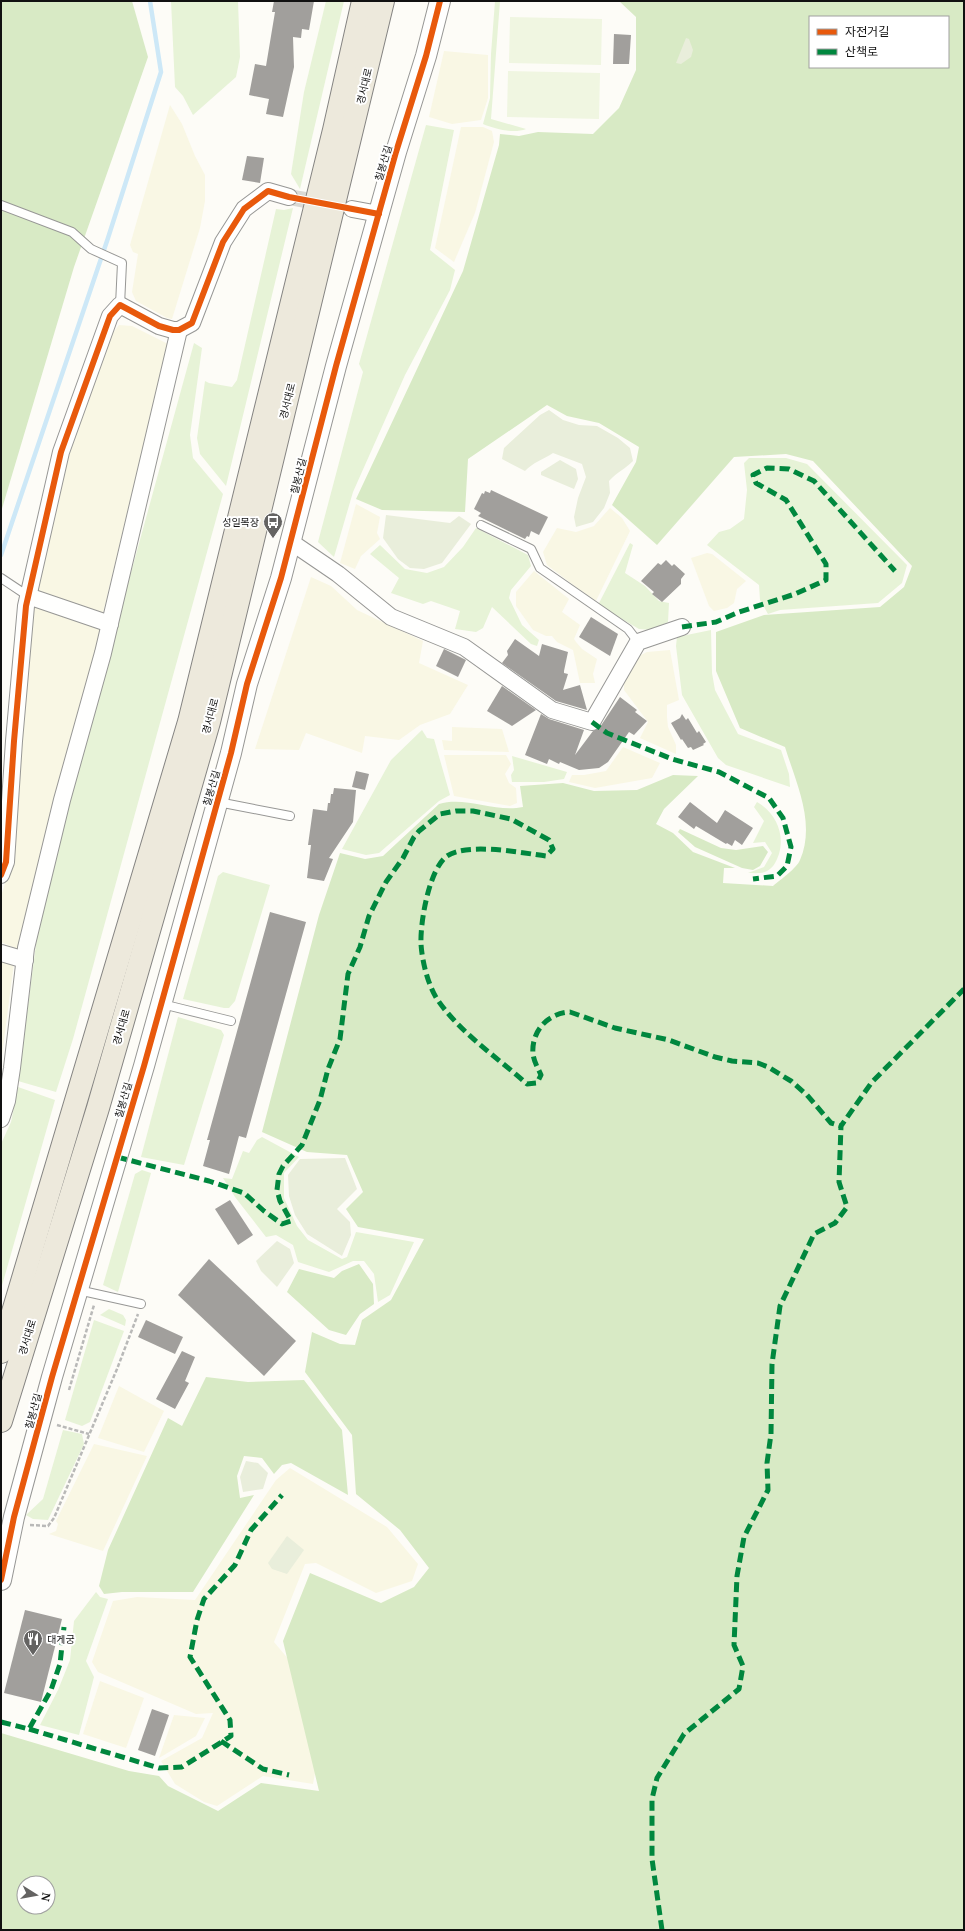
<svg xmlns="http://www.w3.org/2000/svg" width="965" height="1931" viewBox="0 0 965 1931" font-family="'Noto Serif','Noto Sans KR',serif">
	<rect width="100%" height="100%" fill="#fdfcf7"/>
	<g fill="#f9f7e4">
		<path d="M444,51L488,55V98L481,120L452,124L429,117Z"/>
		<path d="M170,105L182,124L195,156L205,175V201L200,228L172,319L167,318L136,301L132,292L138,254L133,252L130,245Z"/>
		<path d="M461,127H483L492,131L494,142L475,213L454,262L435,248Z"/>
		<path d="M119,325L132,326L168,344L102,617L34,590L92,370L108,339Z"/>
		<path d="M356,504L380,517L377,533L380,539L361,556L355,569L340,563Z"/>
		<path d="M610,508L622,518L630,531L596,601L576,587L547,565L543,552L557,528L576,532L594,526Z"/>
		<path d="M707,553L712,554L746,581L737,589L734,603L727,608L714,611L709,606L691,558Z"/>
		<path d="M534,571L569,599L562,612L580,625L574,639L576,642L582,649L597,659L593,674L595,683H580L573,650L557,642L552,636H546L533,630L516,606V592Z"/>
		<path d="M311,577L331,586L357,610L423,641L419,663L468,685L450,714L420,725L399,740L365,736L362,753L306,733L299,750L255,749Z"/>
		<path d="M30,602L102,628L20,950L1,942V896L11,865Z"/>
		<path d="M670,650L679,700L667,705V717L668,727L676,745V754L640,738L648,722L624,690V676L637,657L647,652Z"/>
		<path d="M452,727L502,729L509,752L444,750L442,740L452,741Z"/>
		<path d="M623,747L660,763L652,778L595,788L569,782L572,775H584L606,771Z"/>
		<path d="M444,755H506L511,764L505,774L509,783L516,788L517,803L510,806L454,796Z"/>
		<path d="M1,960L14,963L1,1063Z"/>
		<path d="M119,1386L164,1411L144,1452L98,1438Z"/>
		<path d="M94,1444L147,1456L103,1551L49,1534L56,1531L58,1524L56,1521Z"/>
		<path d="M290,1468L387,1527L418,1564L412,1581L376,1593L316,1563L305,1564L274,1642L300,1673L321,1741L313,1784L263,1776L217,1806L204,1802L175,1784L161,1761L202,1738L213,1713L196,1714L98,1672L92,1662L113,1601L137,1597L195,1600L276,1480Z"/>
		<path d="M100,1681L144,1698L126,1748L83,1734Z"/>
		<path d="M174,1715L205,1718L196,1736L159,1758Z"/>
	</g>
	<g fill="#e7f3d7">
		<path d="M171,1H238L240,57L236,77L193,115L183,96L175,87Z"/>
		<path d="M326,1H344L300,189L291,174L304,92Z"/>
		<path d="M495,1H500L491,119L526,129C514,134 495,129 483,124L490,98L491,54Z"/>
		<path d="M426,125L454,130L430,250L455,270L450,290L405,375L353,492L334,557L318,542L363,372L359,364Z"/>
		<path d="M293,208L226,486L200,454L197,438L205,381L209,383L232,387L237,380L276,209L284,210Z"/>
		<path d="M194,343L202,348L190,435L193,458L223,494L73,1039L56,1092L18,1081L40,914L59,835Z"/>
		<path d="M749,458H786L807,464L907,565L902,583L878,603L780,610L768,614L760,600L759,585L707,545L719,532L730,529L744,519L747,490L744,463Z"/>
		<path d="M476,528L528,555L531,566L511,590L509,598L522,625L539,640L537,646L531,644L492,607L483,628L476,632L455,629L460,611L431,601L423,604L391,593L399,578L370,554L380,545L405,569L427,573L444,567L463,547Z"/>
		<path d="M630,543L633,545L625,573L645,586L659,601L669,603L668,622L652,630L639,629L598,605Z"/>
		<path d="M711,630L712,673L715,690L738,734L781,750L789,774L790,787L726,765L718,758L682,695L676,646L677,637Z"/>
		<path d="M422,730L427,738L434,739L450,795L439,801L379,853L366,855L342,849L391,760Z"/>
		<path d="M512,756L567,772L564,779L544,782H512L511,775L514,770Z"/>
		<path d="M757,802C776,813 785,834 779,854C776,862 774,867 767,871C762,874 754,873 748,873L764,867L772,853L765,842L753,843L764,821L754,807Z"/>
		<path d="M223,872L270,885L235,1001L229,1008H224L183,999L218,876Z"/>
		<path d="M178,1017L221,1030L224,1035L184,1165L141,1157Z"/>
		<path d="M18,1087L55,1100L1,1289V1144L11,1122Z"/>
		<path d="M262,1137L299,1157L284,1173V1198L297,1226L308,1240L342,1259L347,1257L356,1232L414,1242L390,1295L378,1302L374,1274L364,1261H353L329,1272L298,1262L293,1245L276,1235L266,1237L235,1197L223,1178L232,1179L243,1151L249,1153L257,1140Z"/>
		<path d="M142,1170L151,1173L118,1292L103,1285L135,1174Z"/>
		<path d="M109,1309L123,1315L126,1320L125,1326L100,1315Z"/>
		<path d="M94,1320L124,1331L90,1422L82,1426L65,1420Z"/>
		<path d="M63,1430L82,1434L84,1444L48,1520L33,1519L26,1515L43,1499Z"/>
		<path d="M96,1592L100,1597L108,1599L86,1661L94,1677L79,1735L40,1725L58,1690L70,1660L74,1621Z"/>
	</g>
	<g fill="#d8eac5" fill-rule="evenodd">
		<path d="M1,1H132L148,57L74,267L1,512Z"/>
		<path d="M619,1H964V1930H1V1733L129,1771L159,1776L168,1786L218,1811L261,1783L319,1791L283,1641L310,1573L381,1603L414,1587L429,1568L400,1530L356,1494L352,1435L305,1372L312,1332L340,1344L355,1345L362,1320L391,1300L424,1239L358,1227L346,1209L363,1192L347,1155L307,1152L262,1132L319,915L340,853L365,859L383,856L439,804C466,796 495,813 523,807L520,786L563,783L594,791L637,790L673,775L698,776L664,809L656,824L673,833L693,852L735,868H724L723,883L773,886C780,880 797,868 800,860C816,823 796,783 785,747L740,728L716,671V632L764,615L880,607L904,587L912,566L813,461L786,454L734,457L657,545L612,505L636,462L639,447L599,423L567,416L547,405L468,459L465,512L382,510L356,499L463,271L499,145L500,134L519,136L538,132L593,134L619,108L636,70V17ZM810,17H948V67H810ZM24,1883H48V1907H24Z"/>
		<path d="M680,829L721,848L736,850L763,846L768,852L760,866L753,870L742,868L695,847L678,832Z"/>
		<path d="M359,1264L373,1284L374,1304L360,1314L346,1335L329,1330L287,1292L299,1269L334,1278L342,1271Z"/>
		<path d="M206,1377L248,1382L304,1380L342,1430L348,1495L291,1463L282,1465L274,1474L262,1458L244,1456L237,1476L240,1498L254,1495L193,1592H122L104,1594L99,1586L108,1550L168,1418L182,1426Z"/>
	</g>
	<g fill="#e9eedb">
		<path d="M686,38L689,39L693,50L691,57L681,64L676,63Z"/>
		<path d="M549,410L563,420L579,425L597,426L618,438L630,448L633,461C624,470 618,471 609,481L610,493L604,508L593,522L576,527L574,517L578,498L586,477L582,464L553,453C544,459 532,463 525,471L502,459L504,448L540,415Z"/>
		<path d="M560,460L576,469L578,479L574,489L541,475V472Z"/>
		<path d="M386,515L450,523L459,516L471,524L442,563L424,569L410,568L398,559L383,538Z"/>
		<path d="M345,1158L357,1189L337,1209L350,1222L351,1235L342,1256L307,1234L295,1215L289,1196L288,1175L300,1159Z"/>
		<path d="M277,1241L290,1249L294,1263L277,1287L261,1271L256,1261Z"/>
		<path d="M246,1461L258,1463L268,1473L263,1489L243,1492L240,1477Z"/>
		<path d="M287,1536L304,1550L287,1574L272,1569L268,1563Z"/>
	</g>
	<g fill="#f0f6e1">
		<path d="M510,17L602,19L601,65L509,63Z"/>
		<path d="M508,71L600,73L599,119L507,117Z"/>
	</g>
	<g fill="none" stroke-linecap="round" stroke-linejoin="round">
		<path stroke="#cde8f7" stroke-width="4.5" d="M1,555L108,238L161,72L150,1"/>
	</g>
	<g fill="#a19f9c">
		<path d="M274,1H314L309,30L302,29L301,38L293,37L294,67L283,117L266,114L269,99L249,95L255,64L266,66L275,12H272Z"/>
		<path d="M614,34L631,35L629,64H613Z"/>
		<path d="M247,156L264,158L260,183L242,180Z"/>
		<path d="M491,490L548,517L539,535L531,531L529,537L527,536L525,539L478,516L481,513L474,509L482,493L484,494L485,491L490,493Z"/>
		<path d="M666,560L672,566L674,564L685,574L681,579V584L662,602L652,594L654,592L641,581L658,563L661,565Z"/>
		<path d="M591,617L618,634L610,656L579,637Z"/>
		<path d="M515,639L539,656L542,644L568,652L564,671V673L568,674L563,690L580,685L587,710L556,701L502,663L508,655L507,651Z"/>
		<path d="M444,649L466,660L458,677L436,666Z"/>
		<path d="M502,686L536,710L512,726L487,711Z"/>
		<path d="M620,697L637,710L635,712L647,721L634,735L629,732L608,762L599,768L579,770L560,762L559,764L549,759L547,764L525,755L541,714L549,719L584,730L575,755L593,731L600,727Z"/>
		<path d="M682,714L686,720L688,718L697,733L699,731L706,742L703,744L704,745L693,750L691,747L688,748L682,739L681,740L671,723L680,718Z"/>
		<path d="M356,771L369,774L365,790L352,787Z"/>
		<path d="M334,788L356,790L353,822L329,858L333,859L324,881L307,878L311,845H308L313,809L327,811L328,803H330L331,794H333Z"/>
		<path d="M690,802L717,823L725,810L753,828L742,845L735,840L732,846L727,843L726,844L696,826L694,829L678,817Z"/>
		<path d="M270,912L306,922L246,1138L239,1136L229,1174L203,1166L210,1140H207Z"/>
		<path d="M230,1200L253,1235L238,1245L215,1209Z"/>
		<path d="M209,1259L296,1341L264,1376L178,1295Z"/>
		<path d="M146,1320L183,1337L175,1354L138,1337Z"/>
		<path d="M182,1351L195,1357L185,1381L189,1383L175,1409L156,1399Z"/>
		<path d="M25,1610L62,1619L41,1702L4,1693Z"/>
		<path d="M152,1709L169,1715L155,1756L138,1750Z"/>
	</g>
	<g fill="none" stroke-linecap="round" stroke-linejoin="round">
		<path stroke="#dad9d4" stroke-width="16" stroke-dasharray="16 8" stroke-linecap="butt" d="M289,197L326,204"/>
		<defs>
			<g id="service">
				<path d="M1,205L72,232L91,249L122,263L120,305"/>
				<path d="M481,525L531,549L540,568L628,629L638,642"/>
				<path d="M1,578L28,596"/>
				<path d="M218,802L290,816"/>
				<path d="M162,1004L231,1021"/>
				<path d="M78,1290L141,1304"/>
			</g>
			<g id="minor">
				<path d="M352,209L379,214"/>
				<path d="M291,542L338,574L391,617L464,647L552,710L592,722L638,642L682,627"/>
				<path d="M28,596L110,624"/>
				<path d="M1,875L6,862L14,741L26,606L61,452L110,316L120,305L159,326L173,330H179L192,323L223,242L244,209L268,191L289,197"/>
				<path d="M1,953L25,960"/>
				<path d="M1,1119L7,1101L12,1068L26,948L62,800L103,653L179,330"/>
			</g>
			<path id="tertiary" d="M1,1580L14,1517L52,1377L144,1066L231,753L247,684L281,578L336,366L396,152L426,56L440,1"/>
			<g id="primary">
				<path d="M1,1352L189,722L334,130L363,1"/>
				<path d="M1,1421L98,1108L209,722L383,1"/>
			</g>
		</defs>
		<use href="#service" stroke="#979795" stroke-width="10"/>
		<use href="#minor" stroke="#979795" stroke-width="18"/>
		<use href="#tertiary" stroke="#979795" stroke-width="22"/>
		<use href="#primary" stroke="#858482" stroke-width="24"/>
		<g stroke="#b9b9b8" stroke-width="2.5" stroke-dasharray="4 2" stroke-linecap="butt">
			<path d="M69,1390L94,1305"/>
			<path d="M57,1425L89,1434"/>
			<path d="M30,1525L48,1526L54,1518L117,1369L138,1314"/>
		</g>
		<use href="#service" stroke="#fffffe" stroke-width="8"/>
		<use href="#minor" stroke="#fffffe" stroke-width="16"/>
		<use href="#tertiary" stroke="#fffffe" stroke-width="20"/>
		<use href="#primary" stroke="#ede9dc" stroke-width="22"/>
		<g stroke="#00873e" stroke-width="5" stroke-dasharray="10 5" stroke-linecap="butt">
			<path d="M682,627L716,622L739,612L795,594L826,580V564L786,500L756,483L753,475L767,468L789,469L814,481L895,571"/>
			<path d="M592,722L607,733L672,759L719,772L769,798L783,818L791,847L787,866L777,876L753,879"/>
			<path d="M117,1157L209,1181L244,1193L264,1211L282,1224L291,1221L280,1201L277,1190L279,1174L283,1166L302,1145L320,1100L328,1069L340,1039L348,974L360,947L369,916L386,882L403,858L414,837L419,831L440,814L456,811H473L511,819L549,840L553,849L546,856C522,853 468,842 447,856C429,869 420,923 421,944C422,961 428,985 437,999C460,1033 497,1057 527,1084L537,1083L541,1075C538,1068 534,1062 533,1054C531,1032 547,1013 570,1012L615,1028L669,1040L715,1057L732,1061L758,1063L768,1067L791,1081L807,1095L831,1123L841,1126"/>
			<path d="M1,1722L29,1729L51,1690L60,1664L64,1627"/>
			<path d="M29,1729L159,1768L182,1767L231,1736L230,1720L190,1657L197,1620L204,1599L235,1565L251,1530L282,1495"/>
			<path d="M221,1741L263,1769L289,1775"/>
			<path d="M662,1930L652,1859V1799L657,1778L684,1734L739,1689L743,1666L734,1645L737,1576L744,1537L768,1490L767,1463L771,1434L772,1364L780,1306L814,1234L835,1223L847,1207L839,1182L841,1126L872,1082L964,989"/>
		</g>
		<defs>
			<g id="cycleway">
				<path d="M1,875L6,862L14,741L26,606L61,452L110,316L120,305L159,326L173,330H179L192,323L223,242L244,209L268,191L289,197L379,214"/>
				<path d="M1,1580L14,1517L52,1377L144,1066L231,753L247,684L281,578L336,366L396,152L426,56L440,1"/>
			</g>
		</defs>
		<use href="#cycleway" stroke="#fff" stroke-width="8"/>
		<use href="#cycleway" stroke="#e8590c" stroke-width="6"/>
	</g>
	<defs>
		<symbol id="bus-pin" viewBox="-11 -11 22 30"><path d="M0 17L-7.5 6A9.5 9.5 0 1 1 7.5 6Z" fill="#646362" stroke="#fff"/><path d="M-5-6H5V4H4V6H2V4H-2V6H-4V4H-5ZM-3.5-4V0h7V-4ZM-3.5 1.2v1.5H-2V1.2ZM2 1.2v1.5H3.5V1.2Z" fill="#fff"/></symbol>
		<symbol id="restaurant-pin" viewBox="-11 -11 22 30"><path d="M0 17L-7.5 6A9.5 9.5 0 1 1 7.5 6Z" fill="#646362" stroke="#fff"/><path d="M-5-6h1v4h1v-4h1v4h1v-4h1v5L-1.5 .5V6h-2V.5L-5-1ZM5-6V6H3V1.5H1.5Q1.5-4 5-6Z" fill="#fff"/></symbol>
	</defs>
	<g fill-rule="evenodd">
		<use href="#bus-pin" x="262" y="511" width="22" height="30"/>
		<use href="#restaurant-pin" x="22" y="1628" width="22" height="30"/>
	</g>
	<g text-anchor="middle" stroke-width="4" stroke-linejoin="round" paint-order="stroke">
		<g font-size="10" fill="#111" stroke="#fff">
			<text transform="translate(364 86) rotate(-77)" y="4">경서대로</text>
			<text transform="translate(383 163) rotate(-74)" y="4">칠봉산길</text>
			<text transform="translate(287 401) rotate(-76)" y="4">경서대로</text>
			<text transform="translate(298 476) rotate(-76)" y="4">칠봉산길</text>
			<text transform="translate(210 716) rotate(-75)" y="4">경서대로</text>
			<text transform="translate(211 788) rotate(-74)" y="4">칠봉산길</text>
			<text transform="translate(121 1027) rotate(-74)" y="4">경서대로</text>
			<text transform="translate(123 1100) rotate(-74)" y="4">칠봉산길</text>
			<text transform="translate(27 1337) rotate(-73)" y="4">경서대로</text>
			<text transform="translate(33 1411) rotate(-75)" y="4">칠봉산길</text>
		</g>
		<g font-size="10" fill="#111" stroke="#fff" text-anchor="end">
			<text x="259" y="526">성일목장</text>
			<text x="47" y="1643" text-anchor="start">대게궁</text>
		</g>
	</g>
	<rect width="965" height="1931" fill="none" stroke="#111111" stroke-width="4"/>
	<rect x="809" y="16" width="140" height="52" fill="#ffffff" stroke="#a0a0a0"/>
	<rect x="817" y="29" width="20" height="6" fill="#e8590c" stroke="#a0a0a0"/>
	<text x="845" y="36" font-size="12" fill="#111111">자전거길</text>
	<rect x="817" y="49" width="20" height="6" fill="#00873e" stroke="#a0a0a0"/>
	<text x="845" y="56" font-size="12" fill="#111111">산책로</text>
	<g transform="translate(36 1895) rotate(101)"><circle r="19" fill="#ffffff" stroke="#a0a0a0"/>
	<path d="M0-3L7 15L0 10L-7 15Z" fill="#646362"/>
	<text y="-6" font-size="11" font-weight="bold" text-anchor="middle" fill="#111111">N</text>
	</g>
</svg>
